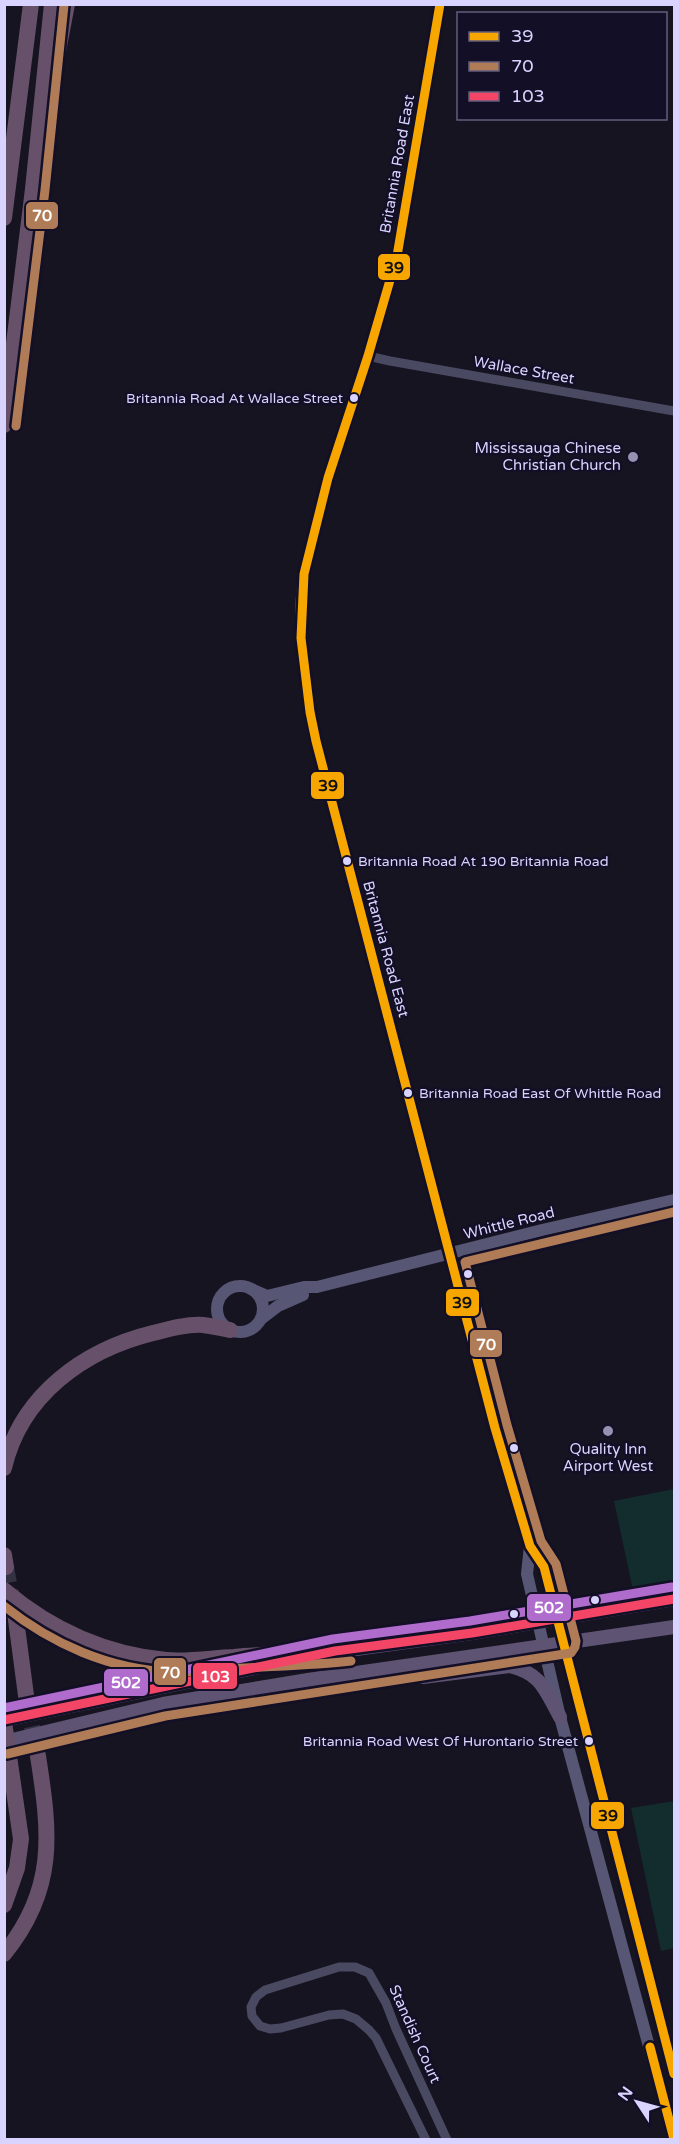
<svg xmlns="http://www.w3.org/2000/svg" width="679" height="2144" viewBox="0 0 679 2144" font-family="'Varela Round',sans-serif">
	<rect width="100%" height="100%" fill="#161421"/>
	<g fill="#132c2d">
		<path d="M674,1489V1588L634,1595L614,1501Z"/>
		<path d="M674,1801V1948L661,1951L631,1808Z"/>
	</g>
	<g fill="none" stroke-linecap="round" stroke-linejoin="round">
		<g stroke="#333142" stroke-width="16" stroke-dasharray="16 8" stroke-linecap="butt">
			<path d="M6,1567L13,1605"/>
			<path d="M27,1703L38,1756"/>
		</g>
		<g stroke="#4a4962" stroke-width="9">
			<path d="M368,356L390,361L674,411"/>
			<path d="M426,2140L376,2038L369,2030L356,2019L343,2014L329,2015L281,2028L270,2029L260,2026L252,2016L251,2007L256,1997L265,1990L339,1967H355L369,1973L386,2003L396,2029L447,2140"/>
		</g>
		<g stroke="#575674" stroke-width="12">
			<path d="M440,4L397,256L368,356L328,478L304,574L301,606V638L310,712L316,741L495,1428L530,1546L544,1567L674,2074"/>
			<circle cx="240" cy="1309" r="23"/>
			<path d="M251,1289L267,1296L304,1287H317L542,1230L674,1200"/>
			<path d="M261,1319L278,1306L303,1295"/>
			<path d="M530,1546L527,1574L560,1717L674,2139"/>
		</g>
		<g stroke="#5e5373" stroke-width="14">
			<path d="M327,1653L472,1633L674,1599"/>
			<path d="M397,1668L423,1677L510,1666C542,1674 545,1690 560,1717"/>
			<path d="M4,1720L302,1658"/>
			<path d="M4,1742L163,1704L308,1680L674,1627"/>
		</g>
		<g stroke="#67516a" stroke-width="16">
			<path d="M55,67L67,4"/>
			<path d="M4,218L31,4"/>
			<path d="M4,425L33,189L52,4"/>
			<path d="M4,1468C21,1395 84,1350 153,1333C169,1329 186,1324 203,1325C212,1326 221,1328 230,1330"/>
			<path d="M4,1555L6,1567"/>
			<path d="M4,1590C50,1629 105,1654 166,1660C189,1662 211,1658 234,1657C268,1654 301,1653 335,1651"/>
			<path d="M15,1612L27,1703"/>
			<path d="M4,1722L21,1839L17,1868L4,1905"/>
			<path d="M4,1954C57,1889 50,1833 38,1756"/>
		</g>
		<defs>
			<g id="bus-1">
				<path d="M440,4L397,256L368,356L328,478L304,574L301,638L310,712L316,741L495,1428L530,1546L544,1567L674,2074"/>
				<path d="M650,2047L674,2139"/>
			</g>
			<g id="bus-2">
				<path d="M16,426L45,190L64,5"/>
				<path d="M4,1606C52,1644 110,1670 172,1672C197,1673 221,1669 245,1668C280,1666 316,1665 351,1661"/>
				<path d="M7,1754L165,1716L571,1653L575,1647L576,1641L556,1564L541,1541L507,1425L465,1262L674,1212"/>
			</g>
			<path id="bus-3" d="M4,1720L335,1651L472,1633L674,1599"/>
			<path id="bus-4" d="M4,1708L333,1639L470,1621L672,1587"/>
		</defs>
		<use href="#bus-1" stroke="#130f26" stroke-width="14"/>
		<use href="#bus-2" stroke="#130f26" stroke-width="14"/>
		<use href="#bus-3" stroke="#130f26" stroke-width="14"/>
		<use href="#bus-4" stroke="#130f26" stroke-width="14"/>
		<use href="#bus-1" stroke="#f7a600" stroke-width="9"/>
		<use href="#bus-2" stroke="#b07c57" stroke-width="9"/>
		<use href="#bus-3" stroke="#f34667" stroke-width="9"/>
		<use href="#bus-4" stroke="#b06ccc" stroke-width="9"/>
	</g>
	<g fill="#d9d4ff" stroke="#130f26" stroke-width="2">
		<circle cx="354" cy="398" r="5"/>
		<circle cx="347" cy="861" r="5"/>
		<circle cx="408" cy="1093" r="5"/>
		<circle cx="468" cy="1274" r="5"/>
		<circle cx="514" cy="1448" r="5"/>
		<circle cx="595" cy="1600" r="5"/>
		<circle cx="514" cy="1614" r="5"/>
		<circle cx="589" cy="1741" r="5"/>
	</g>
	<g fill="#9591b1" stroke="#130f26" stroke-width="2">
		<circle cx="633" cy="457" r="6"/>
		<circle cx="608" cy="1431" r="6"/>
	</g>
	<g text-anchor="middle" stroke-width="5" stroke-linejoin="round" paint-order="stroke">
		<g font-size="14" fill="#d9d4ff" stroke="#130f26" text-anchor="end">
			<text x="343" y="403">Britannia Road At Wallace Street</text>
			<text x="358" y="866" text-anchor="start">Britannia Road At 190 Britannia Road</text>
			<text x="419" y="1098" text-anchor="start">Britannia Road East Of Whittle Road</text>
			<text x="578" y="1746">Britannia Road West Of Hurontario Street</text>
		</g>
		<g font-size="15" fill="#d9d4ff" stroke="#130f26">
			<text transform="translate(397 164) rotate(-80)" y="5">Britannia Road East</text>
			<text transform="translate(524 370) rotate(10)" y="5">Wallace Street</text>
			<text transform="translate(386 949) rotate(75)" y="5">Britannia Road East</text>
			<text transform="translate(509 1223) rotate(-14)" y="5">Whittle Road</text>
			<text transform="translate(415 2034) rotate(66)" y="5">Standish Court</text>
		</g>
		<g font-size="15" fill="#d9d4ff" stroke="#130f26" text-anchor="end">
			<text x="621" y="453">Mississauga Chinese<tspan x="621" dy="17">Christian Church</tspan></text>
			<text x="608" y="1454" text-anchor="middle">Quality Inn<tspan x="608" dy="17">Airport West</tspan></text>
		</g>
	</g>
	<g stroke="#130f26" stroke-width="2">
		<rect x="25" y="201" width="34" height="29" rx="6" fill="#b07c57"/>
		<rect x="377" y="253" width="34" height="28" rx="6" fill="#f7a600"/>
		<rect x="310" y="771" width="35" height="29" rx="6" fill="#f7a600"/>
		<rect x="445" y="1288" width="35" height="29" rx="6" fill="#f7a600"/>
		<rect x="469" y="1329" width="34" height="29" rx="6" fill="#b07c57"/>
		<rect x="526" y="1593" width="46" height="29" rx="6" fill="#b06ccc"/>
		<rect x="153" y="1657" width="34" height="29" rx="6" fill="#b07c57"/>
		<rect x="192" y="1662" width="46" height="28" rx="6" fill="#f34667"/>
		<rect x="103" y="1668" width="46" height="29" rx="6" fill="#b06ccc"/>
		<rect x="590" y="1801" width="35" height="29" rx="6" fill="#f7a600"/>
	</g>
	<g font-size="16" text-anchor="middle" font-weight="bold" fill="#fff">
		<text x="42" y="221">70</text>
		<text x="486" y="1350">70</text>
		<text x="549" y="1613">502</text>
		<text x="170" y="1678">70</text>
		<text x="215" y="1682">103</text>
		<text x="126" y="1688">502</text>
	</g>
	<g font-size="16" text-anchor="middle" font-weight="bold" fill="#111">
		<text x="394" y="273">39</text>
		<text x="328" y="791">39</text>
		<text x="462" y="1308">39</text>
		<text x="608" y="1821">39</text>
	</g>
	<rect width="679" height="2144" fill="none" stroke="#d9d4ff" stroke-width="12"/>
	<rect x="457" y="12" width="210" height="108" fill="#130f26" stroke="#625e7d" stroke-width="1.5"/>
	<rect x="469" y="32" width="30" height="9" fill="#f7a600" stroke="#625e7d" stroke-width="1.5"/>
	<text x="511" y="42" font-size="18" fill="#d9d4ff">39</text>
	<rect x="469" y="62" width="30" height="9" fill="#b07c57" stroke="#625e7d" stroke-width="1.5"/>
	<text x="511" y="72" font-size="18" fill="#d9d4ff">70</text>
	<rect x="469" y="92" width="30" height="9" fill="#f34667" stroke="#625e7d" stroke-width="1.5"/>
	<text x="511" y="102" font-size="18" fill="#d9d4ff">103</text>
	<g transform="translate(637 2102) rotate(306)" stroke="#130f26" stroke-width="4.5" paint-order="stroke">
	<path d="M0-4.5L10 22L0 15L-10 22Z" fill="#d9d4ff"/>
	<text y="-9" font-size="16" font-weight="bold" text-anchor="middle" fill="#d9d4ff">N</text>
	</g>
</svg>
